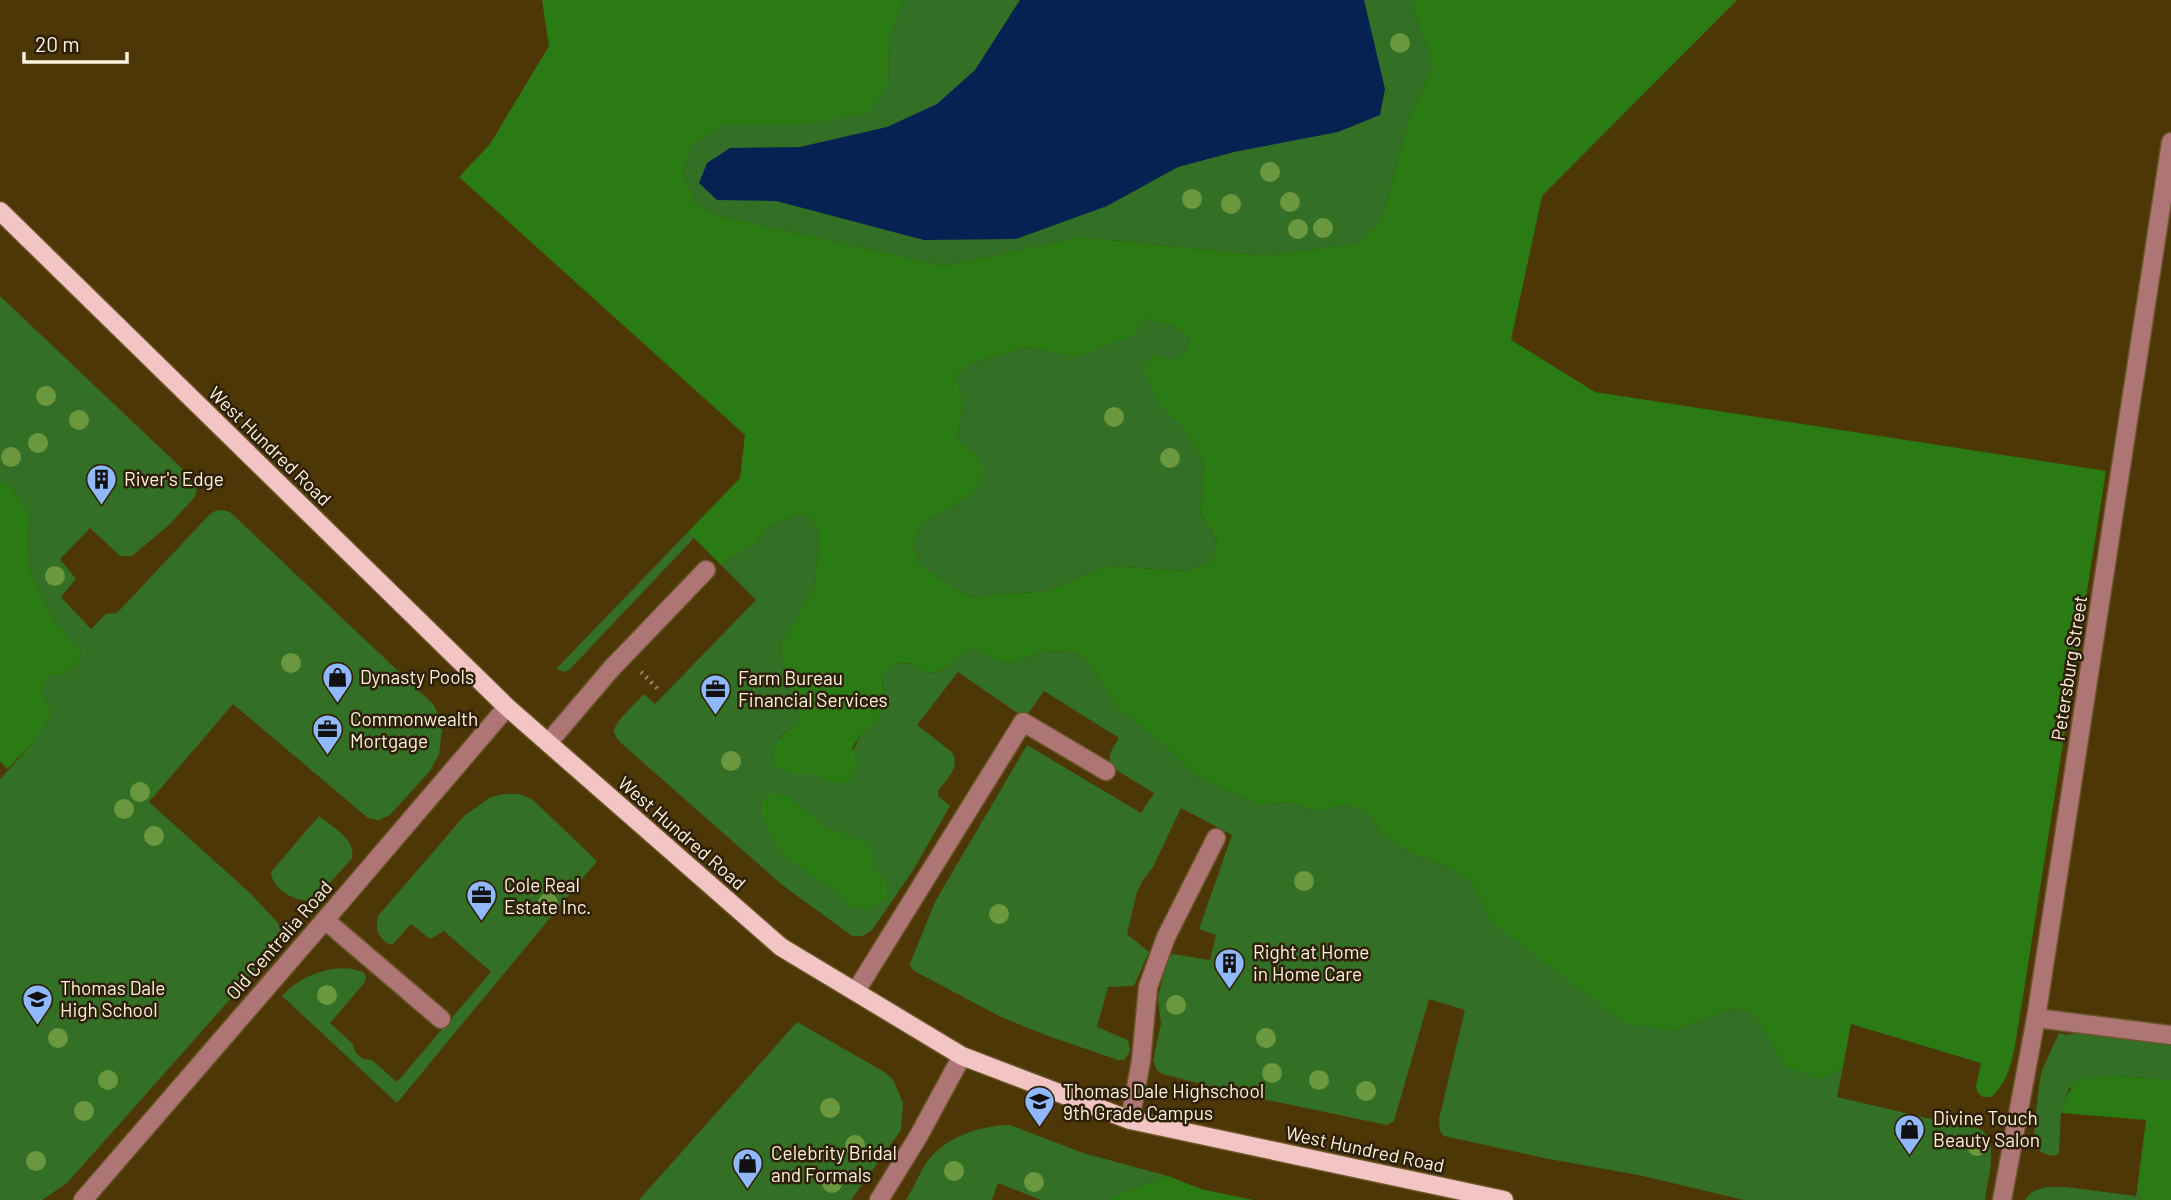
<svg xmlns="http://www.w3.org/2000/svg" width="2171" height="1200" viewBox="0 0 2171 1200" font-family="Barlow,sans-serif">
	<rect width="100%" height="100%" fill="#4e3706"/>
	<g fill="#336f25">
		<path d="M905,0H1416L1414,12L1433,66L1410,116L1382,219L1359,243L1266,256L1081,237L944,266L715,215L695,203L683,173L691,147L723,125H801L888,86L889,37Z"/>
		<path d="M0,296L192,478L197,491L194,498L170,524L132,556H120L90,528L60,559L76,579L61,597L91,629L106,614L117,613L210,514C217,509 221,509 230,512L433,704L440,717L442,731L439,754L430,771L390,815L379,820L368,818L233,704L149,802L250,893L278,923L282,934L280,943L67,1183L42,1200H0V779L33,743L52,714L41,690L48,676L66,673L80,661L81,651L53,619L28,566L29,511L9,485L0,482Z"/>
		<path d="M1145,319L1172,325L1190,339L1186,353L1173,360L1159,404L1183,428L1204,463L1200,512L1217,542L1212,561L1188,571L1107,566L1047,591L969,597L920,565L913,544L923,523L974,493L976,455L957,440L963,402L954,377L971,363L1028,347L1076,357Z"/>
		<path d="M798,515L809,517L819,531L815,585L780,647L783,662L799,699L798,723L780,737L793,774H816L836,784L861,734L878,722L883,704L882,677L895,664L911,663L926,673L938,672L951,665L962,652L974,648L994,659L1010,663L1042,652L1072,651L1087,660L1118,708L1163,744L1196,776L1260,805L1287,802L1318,811L1343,805L1366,810L1385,837L1414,854L1448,866L1472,883L1492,923L1520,943L1669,1031L1713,1017L1735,1007L1755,1014L1785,1066L1831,1075L1843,1067L1837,1097L1965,1127C2005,1123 1988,1177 1985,1200H1744L1638,1175L1544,1158L1444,1136L1440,1131L1439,1119L1465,1010L1429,999L1394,1121L1387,1125L1253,1097L1162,1074L1157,1070L1153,1060L1161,1024L1158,998L1167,958L1173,954L1210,960L1216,935L1199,929L1232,835L1181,808L1153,867L1143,880L1137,892L1127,934L1149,952L1134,986L1108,987L1097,1027L1128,1040L1130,1051L1124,1060H1118L1048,1036L1001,1017L918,973L911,968L910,964L935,902L1027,745L1141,813L1154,793L1113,768C1105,755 1113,749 1119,738L1044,691L1027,715L1019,714L958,672L917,725L952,752C961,767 947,779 938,791V796L950,806L912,872L872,930L863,936H852L781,884L621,743C618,739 615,736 614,732C613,723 637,702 644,694L655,704L756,600L720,564L756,543L768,527Z"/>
		<path d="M688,532L694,538L570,669L565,672L556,669Z"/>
		<path d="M504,794H520L532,799L597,861L397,1103L282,996C299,976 339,960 364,973L366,977L365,982L330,1023L353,1044L355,1052L363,1059L372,1060L397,1082L491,972L444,931L430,939L411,924L393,944H389C377,937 375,928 378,916L465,815L491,797Z"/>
		<path d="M319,816C331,826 357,840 352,858L315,900C298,904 272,890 271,872Z"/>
		<path d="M797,1022L886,1073L894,1081L903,1103L901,1130L851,1200H639Z"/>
		<path d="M2086,1031L2171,1045V1080L2120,1076L2069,1088L2061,1113L2059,1153L2054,1156C2044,1154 2037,1152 2033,1142L2039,1085L2042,1070L2059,1033L2066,1035Z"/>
		<path d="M1010,1125L1083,1153L1168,1176L1116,1195L1111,1200H1041L998,1183L992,1200H906C914,1188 919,1173 927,1162C946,1136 980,1126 1010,1125Z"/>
		<path d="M2047,1187H2066L2136,1196L2137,1190L2142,1200H2025C2030,1191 2038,1189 2047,1187Z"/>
	</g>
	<g fill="#2a7b13" fill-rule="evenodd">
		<path d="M542,0H905L889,37L888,86L868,113L801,125H723L691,147L683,173L695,203L715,215L944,266L1081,237L1266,256L1359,243L1382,219L1410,116L1433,66L1414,12L1416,0H1737L1542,196L1511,340L1595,392L2106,471L2021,1009C2015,1038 2015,1077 1991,1097H1983L1977,1092L1976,1086L1981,1063L1851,1024L1843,1067L1831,1075L1818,1079L1785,1066L1755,1015L1735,1007L1713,1017L1669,1031L1625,1023L1492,923L1472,883L1448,866L1414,854L1385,837L1366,810L1343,805L1318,811L1287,802L1260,805L1196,776L1163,744L1118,708L1087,660L1072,651L1042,652L1010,663L994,659L974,648L962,652L951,665L937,672L926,673L911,663L895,664L882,677L883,704L878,722L861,734L852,748L857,763L850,781L836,784L816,774H793L776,767C771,742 779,738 798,723L799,699L783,662L780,646L815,585L819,531L809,517L798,515L768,527L756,543L720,564L688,532L740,478L745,435L459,177L490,144L549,46ZM1145,319L1172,325L1190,339L1186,353L1173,360L1154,355L1143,369L1159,404L1183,428L1204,463L1200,512L1217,541L1212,561L1188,571L1107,566L1047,591L969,597L920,565L913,544L923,523L974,493L984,471L976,455L957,440L963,402L955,376L971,363L1028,347L1076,357L1133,335Z"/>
		<path d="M0,482L9,485L29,511L28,566L53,619L81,651L80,661L66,673L48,676L41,690L52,714L33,743L7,769L0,761Z"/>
		<path d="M769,793L789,797L826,828L864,841L873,853L872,865L886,882L887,899L869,909L850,906L834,890L785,857L762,819V802Z"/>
		<path d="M2120,1076L2171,1080V1200H2142L2137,1190L2146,1120L2061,1113C2074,1072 2080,1078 2120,1076Z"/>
		<path d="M1168,1176L1201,1189L1253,1200H1111L1116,1195Z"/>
	</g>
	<path fill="#062252" d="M1020,0H1364L1385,89L1380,115L1338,132L1234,152L1178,167L1107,206L1016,239L924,240L776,201L717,200L699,183L707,163L730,148L800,147L887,127L937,104L975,70Z"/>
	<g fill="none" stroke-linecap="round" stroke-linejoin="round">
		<defs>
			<g id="minor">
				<path d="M548,743L611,669L706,570"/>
				<path d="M325,920L441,1019"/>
				<path d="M856,991L1023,722L1106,771"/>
				<path d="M2036,1018L2171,1035"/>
				<path d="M1130,1120L1141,1061L1148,987L1166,937L1216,838"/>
				<path d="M83,1200L325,920L507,707"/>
				<path d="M879,1200L918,1137L962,1056"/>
				<path d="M2002,1200L2036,1018L2171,142"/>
			</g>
			<path id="major" d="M0,211L507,707L781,947L962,1056L1130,1120L1504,1200"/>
		</defs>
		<use href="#minor" stroke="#6a5529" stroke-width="21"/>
		<use href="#major" stroke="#6a5529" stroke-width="21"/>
		<path stroke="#968561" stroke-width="4.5" stroke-dasharray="2 5" stroke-linecap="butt" d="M641,672L660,691"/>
		<use href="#minor" stroke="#ad7675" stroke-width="18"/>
		<use href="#major" stroke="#f2c4c3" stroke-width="18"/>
	</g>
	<g fill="#6b983f">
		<circle cx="1400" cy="43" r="10"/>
		<circle cx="1270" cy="172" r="10"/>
		<circle cx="1192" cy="199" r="10"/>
		<circle cx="1290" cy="202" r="10"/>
		<circle cx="1231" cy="204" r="10"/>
		<circle cx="1323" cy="228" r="10"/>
		<circle cx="1298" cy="229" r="10"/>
		<circle cx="46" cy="396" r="10"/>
		<circle cx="1114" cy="417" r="10"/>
		<circle cx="79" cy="420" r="10"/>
		<circle cx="38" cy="443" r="10"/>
		<circle cx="11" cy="457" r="10"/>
		<circle cx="1170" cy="458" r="10"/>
		<circle cx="55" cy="576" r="10"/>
		<circle cx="291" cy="663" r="10"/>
		<circle cx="731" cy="761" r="10"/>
		<circle cx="140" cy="792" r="10"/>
		<circle cx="124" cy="809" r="10"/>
		<circle cx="154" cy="836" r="10"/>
		<circle cx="1304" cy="881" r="10"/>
		<circle cx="548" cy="903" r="10"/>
		<circle cx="999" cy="914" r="10"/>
		<circle cx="327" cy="995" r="10"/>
		<circle cx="1176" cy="1005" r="10"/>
		<circle cx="58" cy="1038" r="10"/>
		<circle cx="1266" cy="1038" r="10"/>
		<circle cx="1272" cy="1073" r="10"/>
		<circle cx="108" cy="1080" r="10"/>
		<circle cx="1319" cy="1080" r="10"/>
		<circle cx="1366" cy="1091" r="10"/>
		<circle cx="830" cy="1108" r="10"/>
		<circle cx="84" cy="1111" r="10"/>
		<circle cx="855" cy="1145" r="10"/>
		<circle cx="1977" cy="1146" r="10"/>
		<circle cx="36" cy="1161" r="10"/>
		<circle cx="954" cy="1171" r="10"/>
		<circle cx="1034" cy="1182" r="10"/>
		<circle cx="832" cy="1183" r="10"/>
	</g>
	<defs>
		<symbol id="building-pin" viewBox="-11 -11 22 30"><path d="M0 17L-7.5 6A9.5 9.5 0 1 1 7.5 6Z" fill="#8fb8fd" stroke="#2e2007"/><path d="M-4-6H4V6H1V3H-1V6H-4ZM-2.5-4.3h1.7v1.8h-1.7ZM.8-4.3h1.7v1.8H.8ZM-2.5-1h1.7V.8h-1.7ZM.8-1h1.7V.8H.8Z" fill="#111"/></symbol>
		<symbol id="shop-pin" viewBox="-11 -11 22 30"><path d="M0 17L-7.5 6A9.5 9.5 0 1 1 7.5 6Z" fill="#8fb8fd" stroke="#2e2007"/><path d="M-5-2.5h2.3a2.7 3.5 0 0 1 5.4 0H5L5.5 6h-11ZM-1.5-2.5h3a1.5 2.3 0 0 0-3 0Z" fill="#111"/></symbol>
		<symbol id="office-pin" viewBox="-11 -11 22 30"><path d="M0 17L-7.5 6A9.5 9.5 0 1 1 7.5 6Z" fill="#8fb8fd" stroke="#2e2007"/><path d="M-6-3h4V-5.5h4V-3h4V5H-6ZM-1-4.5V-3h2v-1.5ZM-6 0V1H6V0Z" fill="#111"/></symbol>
		<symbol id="school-pin" viewBox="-11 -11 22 30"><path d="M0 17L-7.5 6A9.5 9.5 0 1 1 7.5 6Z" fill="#8fb8fd" stroke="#2e2007"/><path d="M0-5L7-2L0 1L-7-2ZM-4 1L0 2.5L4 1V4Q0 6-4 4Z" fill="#111"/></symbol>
	</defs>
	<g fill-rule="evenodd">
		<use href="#building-pin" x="84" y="462" width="35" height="47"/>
		<use href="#shop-pin" x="320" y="660" width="35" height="47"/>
		<use href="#office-pin" x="698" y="672" width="35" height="47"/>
		<use href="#office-pin" x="310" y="712" width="35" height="47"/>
		<use href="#office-pin" x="464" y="878" width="35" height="47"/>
		<use href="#building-pin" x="1212" y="946" width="35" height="47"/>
		<use href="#school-pin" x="20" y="982" width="35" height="47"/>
		<use href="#school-pin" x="1022" y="1084" width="35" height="47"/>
		<use href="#shop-pin" x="1892" y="1112" width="35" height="47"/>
		<use href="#shop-pin" x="730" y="1146" width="35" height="47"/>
	</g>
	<g text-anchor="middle" stroke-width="5" stroke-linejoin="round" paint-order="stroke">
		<g font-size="19" fill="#fdf3e1" stroke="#2e2007">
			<text transform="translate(270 446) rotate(44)" y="7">West Hundred Road</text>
			<text transform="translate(2069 668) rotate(-81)" y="7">Petersburg Street</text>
			<text transform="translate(682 833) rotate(41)" y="7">West Hundred Road</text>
			<text transform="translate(279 940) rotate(-49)" y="7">Old Centralia Road</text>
			<text transform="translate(1365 1149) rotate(12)" y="7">West Hundred Road</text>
		</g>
		<g font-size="19" fill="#fdf3e1" stroke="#2e2007" text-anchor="start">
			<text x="124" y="486">River's Edge</text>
			<text x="360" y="684">Dynasty Pools</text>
			<text x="738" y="685">Farm Bureau<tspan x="738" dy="22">Financial Services</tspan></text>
			<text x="350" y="726">Commonwealth<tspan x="350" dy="22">Mortgage</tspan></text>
			<text x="504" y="892">Cole Real<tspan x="504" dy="22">Estate Inc.</tspan></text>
			<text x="1253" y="959">Right at Home<tspan x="1253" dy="22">in Home Care</tspan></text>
			<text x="60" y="995">Thomas Dale<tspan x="60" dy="22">High School</tspan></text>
			<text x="1063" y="1098">Thomas Dale Highschool<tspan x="1063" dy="22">9th Grade Campus</tspan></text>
			<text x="1933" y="1125">Divine Touch<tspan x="1933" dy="22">Beauty Salon</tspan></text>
			<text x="771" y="1160">Celebrity Bridal<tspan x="771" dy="22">and Formals</tspan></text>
		</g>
	</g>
	<path d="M24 52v10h103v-10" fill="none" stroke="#fdf3e1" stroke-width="3.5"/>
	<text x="35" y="52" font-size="21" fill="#fdf3e1" stroke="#2e2007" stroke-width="5" paint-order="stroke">20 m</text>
</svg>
